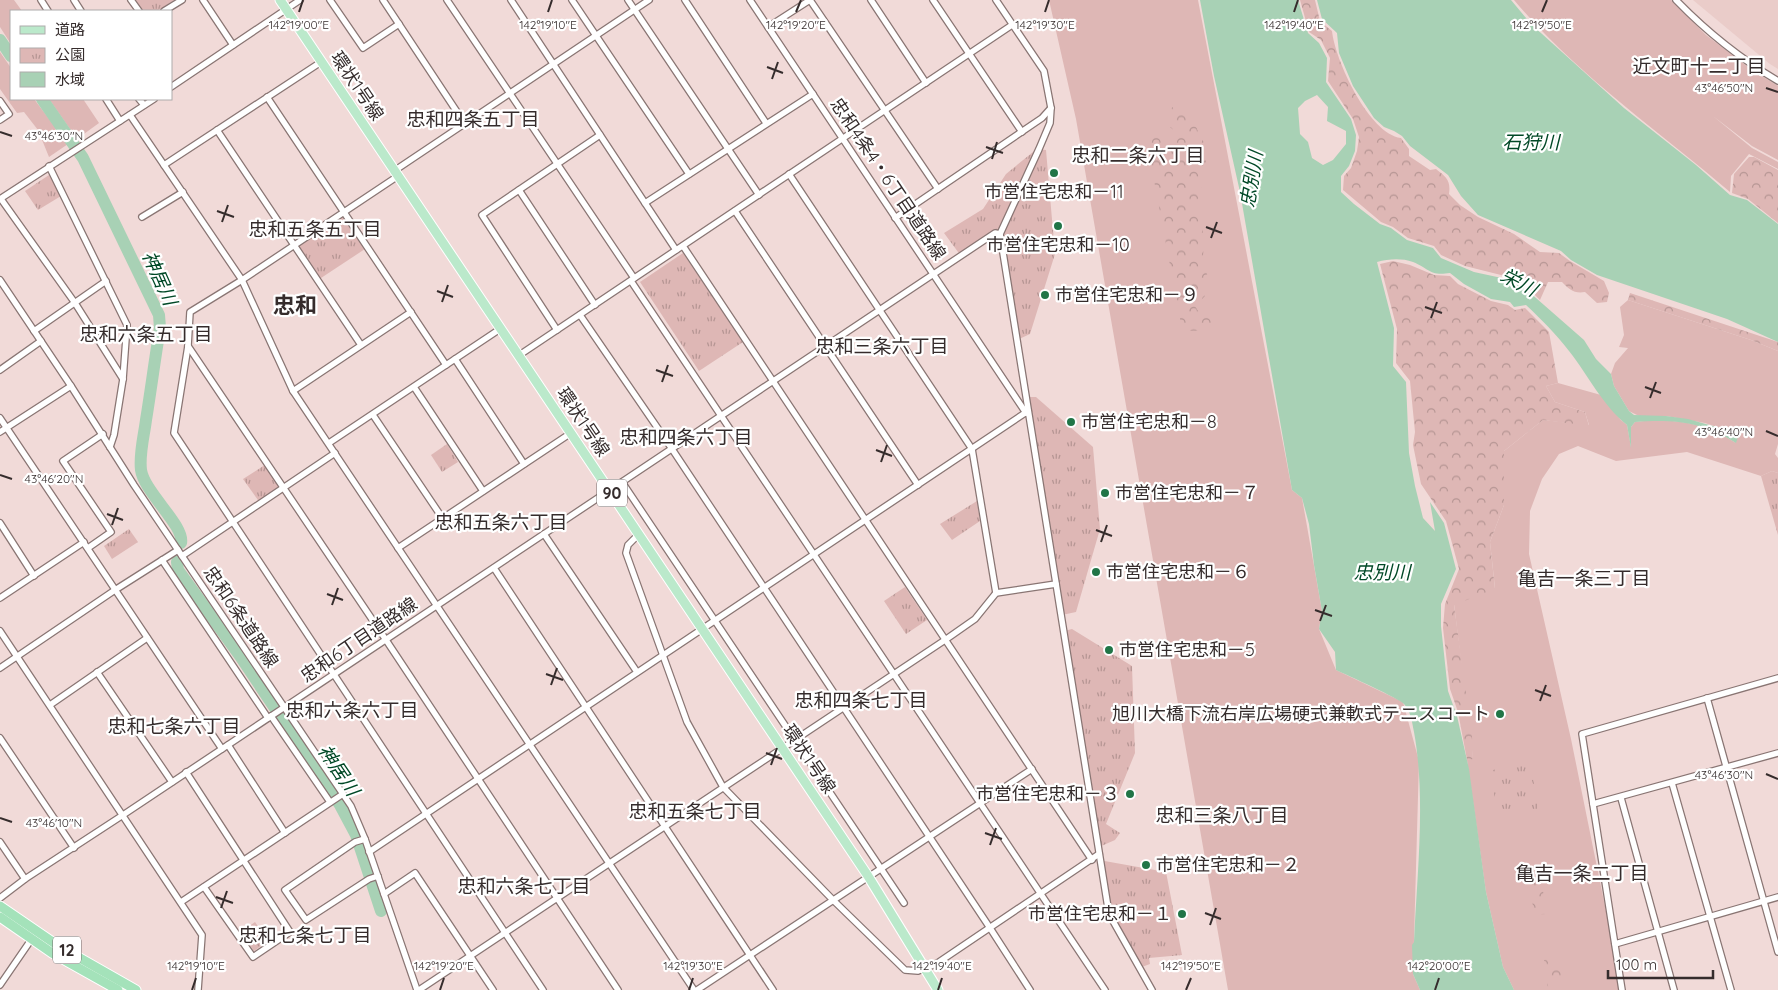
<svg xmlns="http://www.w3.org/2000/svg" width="1778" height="990" viewBox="0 0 1778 990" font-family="Quicksand,'Noto Sans JP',sans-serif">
	<defs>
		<pattern id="forest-crowns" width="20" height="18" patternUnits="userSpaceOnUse" patternTransform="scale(1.25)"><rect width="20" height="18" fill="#deb7b5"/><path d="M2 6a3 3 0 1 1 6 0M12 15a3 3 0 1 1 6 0" fill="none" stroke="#b59593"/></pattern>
		<pattern id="park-tufts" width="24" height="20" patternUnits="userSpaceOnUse" patternTransform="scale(1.25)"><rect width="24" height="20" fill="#deb7b5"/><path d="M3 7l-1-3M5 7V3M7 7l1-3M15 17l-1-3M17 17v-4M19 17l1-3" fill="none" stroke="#b59593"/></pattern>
	</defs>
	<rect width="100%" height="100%" fill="#f1dad8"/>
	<path fill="#eaccc9" d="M1693,0H1778V69L1770,64Z"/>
	<g fill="#deb7b5">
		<path d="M0,0H14L22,11H11V44L0,27Z"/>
		<path d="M1049,0H1198L1292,490L1302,498L1322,611L1319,629L1336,670L1403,702L1419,761L1413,974L1420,990H1228L1076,119Z"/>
		<path d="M1514,0H1671L1706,35L1752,70L1778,86V160L1752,146L1713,116L1752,148L1778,162V169L1749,154L1731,176L1730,192C1657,130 1576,74 1514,0Z"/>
		<path d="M0,52L11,68V99H34L68,144L49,157L38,130L24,112L17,113L0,89Z"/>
		<path d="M49,99H83L99,123L77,139Z"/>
		<path d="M1628,300L1751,340L1778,351V444L1775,454L1778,458V473L1772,471L1761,476L1687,452L1616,461L1578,446L1559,454L1542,479L1530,511L1529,554L1571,739L1622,990H1514L1503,967L1486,892L1467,760L1473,758L1454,604L1495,588L1490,542L1504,505V451L1543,420L1589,425L1585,412L1555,402L1546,386L1558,383L1601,395L1621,420L1627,425L1631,447V427L1635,422C1674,418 1703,422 1736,443L1720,428L1705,423L1666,416H1639L1629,411L1614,386L1611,374L1615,363L1628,348L1619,347L1624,335L1620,307Z"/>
	</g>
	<g fill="url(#forest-crowns)">
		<path d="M1300,0H1315L1320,21L1332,31C1335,60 1369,134 1401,138L1409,149V156L1430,170L1436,169C1446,177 1451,180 1449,194L1460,205L1478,217L1514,234L1540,252L1559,253L1570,261L1604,281L1609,293L1607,302L1597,303L1585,292C1574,294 1569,289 1562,282H1548L1540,300L1528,288L1513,278L1465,266L1441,255L1434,246L1408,238L1393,227L1381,222L1343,190L1344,176L1351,168L1357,151L1359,137L1353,119L1328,81L1330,58L1321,40L1309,32Z"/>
		<path d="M1173,107L1181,114L1191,115C1197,124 1197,136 1206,144V171L1199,178L1202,189L1201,198L1194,201L1201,208L1198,219C1205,231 1204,243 1203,257C1202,264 1207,273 1209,280L1204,289L1205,296L1195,306L1198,311L1208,313L1214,321L1212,329C1203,333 1195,329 1185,332L1182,329L1147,143L1162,131L1171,137L1176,132L1170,127L1174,121L1166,112Z"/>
		<path d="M1749,157H1754L1778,170V223L1748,199L1732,193L1734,174Z"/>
		<path d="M1393,261L1410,265L1434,275L1450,276L1458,284L1491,301L1508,305L1515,310L1525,308L1549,332L1558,383L1546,386L1555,402L1585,412L1589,426L1543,420L1504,451V505L1490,542L1495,589L1454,605L1472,737L1473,759L1467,760L1458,712L1450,689L1443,628L1445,604L1459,569L1446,521L1421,484L1413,445L1415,432L1410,381L1396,363L1397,329L1380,264Z"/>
		<path d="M1630,293L1778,342V351L1751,340L1628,300Z"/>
		<path d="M1540,867L1546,914L1534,915L1528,868Z"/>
		<path d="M1559,958L1563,986L1548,988L1544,960Z"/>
	</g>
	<g fill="url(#park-tufts)">
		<path d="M135,0H175L157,11H143Z"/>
		<path d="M1039,149L1046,150L1055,254L1030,334L1017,340L1000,234L995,233L961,256L944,233L983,209L1006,174L1033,152Z"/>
		<path d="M49,175L61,196L38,210L25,191Z"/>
		<path d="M344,212L368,247L318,280L295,245Z"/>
		<path d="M683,253L743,342L699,371L640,282Z"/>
		<path d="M1026,397H1036L1093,447L1100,529L1076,612L1062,615Z"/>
		<path d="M447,444L458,462L442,472L431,455Z"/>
		<path d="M268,463L284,487L260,503L243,479Z"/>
		<path d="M1772,471L1778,473V535L1761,476Z"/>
		<path d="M977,501L980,521L952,540L940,524Z"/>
		<path d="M129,529L138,542L112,559L104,546Z"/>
		<path d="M905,587L927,620L906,634L884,601Z"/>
		<path d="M1072,629L1132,666L1135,753L1106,824L1120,833L1115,840L1099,847L1064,631Z"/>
		<path d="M1531,765L1538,810L1496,815L1492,770Z"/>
		<path d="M1099,860L1166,872L1182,955L1149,958L1150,964L1139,968L1109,914Z"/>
		<path d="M255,922L268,941L254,951L241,932Z"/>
	</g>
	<g fill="#a8d1b5" fill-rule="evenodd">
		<path d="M1200,0H1298L1308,33L1319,43L1327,58L1326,82L1351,119L1356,135L1355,151L1349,166L1341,176V192L1354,204L1380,224L1391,228L1407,240L1433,248L1441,258L1474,272L1511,280L1528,291L1584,340L1596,359L1611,374L1614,386L1629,411L1634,415L1666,416L1688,419L1720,428L1740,431L1736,443C1703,422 1674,419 1635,422L1631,427V448L1627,425C1603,406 1588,375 1569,351C1556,334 1542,320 1526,305L1514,307L1510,302L1491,299L1464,284L1450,273C1429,276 1430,269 1413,262C1401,258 1389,259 1377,262L1394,328L1393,366L1406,382L1409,453L1415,486L1423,518L1435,531L1430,502L1444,523L1456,569L1441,604V626L1448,691L1457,716L1469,769L1486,892L1503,967L1514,990H1420L1413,974L1412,945L1414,942C1417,874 1426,798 1414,732C1412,722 1411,712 1404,704C1400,699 1347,675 1336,670L1335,652L1319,629L1322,611L1314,565L1309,524L1302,498L1292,490L1240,192L1214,76ZM1317,95L1328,107L1327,121L1346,131V144L1333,160L1323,165L1312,158L1308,142L1300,134L1298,108L1305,101Z"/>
		<path d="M1317,0H1511L1531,24L1624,108L1696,165L1730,195L1747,200L1778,224V342L1727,319L1597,275L1571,260L1561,251L1478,215L1461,196L1448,175L1410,146L1402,136L1394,131L1384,127L1374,118L1353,86L1339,53L1337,33L1322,19Z"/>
	</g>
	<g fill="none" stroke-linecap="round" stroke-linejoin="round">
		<g stroke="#a8d1b5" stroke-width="12">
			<path d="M0,40L11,56"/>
			<path d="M42,99L83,158L159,315L160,328C155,358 151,389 146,420C144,436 139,454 141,470C144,492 185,526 181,543"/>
			<path d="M177,562L178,570L240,656L340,805L356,835L381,911"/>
		</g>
		<defs>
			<g id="minor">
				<path d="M41,0L48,11"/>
				<path d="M74,0L81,11"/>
				<path d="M131,0L139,11"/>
				<path d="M203,0L233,45"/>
				<path d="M330,0L363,48L399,24"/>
				<path d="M383,0L465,124"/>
				<path d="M447,0L634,278"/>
				<path d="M511,0L676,250"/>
				<path d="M572,0L689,174"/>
				<path d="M628,0L759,195"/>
				<path d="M685,0L766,123"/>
				<path d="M750,0L1026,413"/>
				<path d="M810,0L938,189"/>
				<path d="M871,0L926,83"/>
				<path d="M933,0L1022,132"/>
				<path d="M996,0L1044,71L1051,108L1050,123L1039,149L1000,234L1109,914L1152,990"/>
				<path d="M1676,0C1706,31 1741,59 1778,81"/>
				<path d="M164,11L182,0"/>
				<path d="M768,27L810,0"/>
				<path d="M171,87L300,0"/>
				<path d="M267,97L446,365"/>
				<path d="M106,99L120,121"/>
				<path d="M139,99L144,105"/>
				<path d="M0,101L9,114L0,120"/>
				<path d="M130,115L242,280L293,391L694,990"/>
				<path d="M217,130L361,345"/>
				<path d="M164,165L321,62"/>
				<path d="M49,166L127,325L123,379L114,435L110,447"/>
				<path d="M394,171L649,0"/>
				<path d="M789,174L972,449L996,593"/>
				<path d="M398,176L242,280L190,312L188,346L174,433L543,990"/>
				<path d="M519,190L595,305"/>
				<path d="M0,199L154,99"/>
				<path d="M1,199L75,303L123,379"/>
				<path d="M645,203L813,94"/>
				<path d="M735,211L918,485"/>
				<path d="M142,217L183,192"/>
				<path d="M895,218L1042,118L1051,108"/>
				<path d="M683,246L1092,860"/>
				<path d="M0,280L71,386L134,485L351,806L365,839L417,990"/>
				<path d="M631,281L1105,990"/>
				<path d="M580,315L672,449L990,928L1030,990"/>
				<path d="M557,330L482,215L600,135"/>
				<path d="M34,331L106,281"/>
				<path d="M188,346L386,640L618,990"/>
				<path d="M518,356L1012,25"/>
				<path d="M455,359L524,464"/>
				<path d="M0,370L41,341"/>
				<path d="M414,387L483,491"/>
				<path d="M293,391L411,312"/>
				<path d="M373,415L443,519"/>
				<path d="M0,418L222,749"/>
				<path d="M0,432L71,386"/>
				<path d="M329,443L500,329"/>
				<path d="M622,482L904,903"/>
				<path d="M0,523L34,576"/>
				<path d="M544,534L637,672"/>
				<path d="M638,535L628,545L626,553L687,722L723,787L833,900L905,970L918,971L936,964L1099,854"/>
				<path d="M88,548L111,532L63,461L103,434"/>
				<path d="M398,548L571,433"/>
				<path d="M182,556L335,453"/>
				<path d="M162,560L268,718"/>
				<path d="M494,568L773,990"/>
				<path d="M0,598L84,542"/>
				<path d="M0,631L202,935L198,990"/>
				<path d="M0,668L115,590L178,550"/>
				<path d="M97,672L172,782"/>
				<path d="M1707,698L1778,952"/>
				<path d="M50,705L147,638"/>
				<path d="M271,716L330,802"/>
				<path d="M0,738L74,848"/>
				<path d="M228,745L285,833"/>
				<path d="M186,772L290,932L253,957L204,887"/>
				<path d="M1672,783L1731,990"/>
				<path d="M1621,798L1674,990"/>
				<path d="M1593,804L1778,753"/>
				<path d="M365,839L355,842L285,890L306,920L369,879L378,876"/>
				<path d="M0,842L25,879"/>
				<path d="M369,852L1028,411"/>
				<path d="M384,894L415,873L493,990"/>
				<path d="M0,898L25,879L123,815L995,233L1000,234"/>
				<path d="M181,902L343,794"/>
				<path d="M1615,944L1778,897"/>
				<path d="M0,985L33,937"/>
				<path d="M419,990L945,640L975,619L996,593L1056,584"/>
				<path d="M697,990L1032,769"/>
				<path d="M1622,990L1582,734L1778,678"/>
			</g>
			<path id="primary" d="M280,0L868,876L938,990"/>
			<g id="trunk">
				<path d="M0,906L57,945L136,990"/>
				<path d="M0,917L52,953L118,990"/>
			</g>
		</defs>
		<use href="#minor" stroke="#897573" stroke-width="8"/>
		<use href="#primary" stroke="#fff" stroke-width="11"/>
		<use href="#trunk" stroke="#fff" stroke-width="11"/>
		<use href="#minor" stroke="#fff" stroke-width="5.5"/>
		<use href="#primary" stroke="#bbe9cb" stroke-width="9"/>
		<use href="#trunk" stroke="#a4e2ba" stroke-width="9"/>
	</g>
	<path fill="none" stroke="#352c2c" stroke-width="2" d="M299,12L303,0M548,12L552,0M796,12L801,0M1045,12L1049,0M1294,12L1298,0M1542,12L1547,0M767,67L783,73M772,79L778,62M1766,88L1778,92M0,132L12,136M986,147L1003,153M992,159L997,142M217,211L234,217M222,222L228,205M1206,227L1222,233M1211,238L1217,222M437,291L453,297M442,302L448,285M1425,307L1442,313M1431,318L1437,302M656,370L673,376M662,382L668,365M1645,387L1661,393M1650,398L1656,382M1766,431L1778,436M876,450L892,456M881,462L887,445M0,475L12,479M107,514L123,520M112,525L118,508M1096,530L1112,536M1101,542L1107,525M327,594L343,600M332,605L338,588M1315,610L1332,616M1320,621L1326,605M546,674L563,680M551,685L557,668M1535,690L1551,696M1540,701L1546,685M766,753L782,759M771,765L777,748M1766,774L1778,779M0,818L12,822M985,833L1002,839M990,845L996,828M216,897L233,903M221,908L227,891M1205,913L1221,919M1210,925L1216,908M192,990L196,978M440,990L444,978M689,990L693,978M938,990L942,978M1186,990L1191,978M1435,990L1439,978"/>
	<g fill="#217547" stroke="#fff" stroke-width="2">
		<circle cx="1054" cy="173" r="5"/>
		<circle cx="1058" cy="226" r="5"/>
		<circle cx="1045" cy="295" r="5"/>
		<circle cx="1071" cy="422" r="5"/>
		<circle cx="1105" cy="493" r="5"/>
		<circle cx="1096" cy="572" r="5"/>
		<circle cx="1109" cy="650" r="5"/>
		<circle cx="1500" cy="714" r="5"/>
		<circle cx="1130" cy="794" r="5"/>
		<circle cx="1146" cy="865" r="5"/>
		<circle cx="1182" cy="914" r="5"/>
	</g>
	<g text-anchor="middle" stroke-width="4.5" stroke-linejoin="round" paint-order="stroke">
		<g fill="#fff" stroke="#726b6b" stroke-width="1">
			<rect x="597" y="479.5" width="30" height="27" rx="4"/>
			<rect x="53" y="936.5" width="28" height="27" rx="4"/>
		</g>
		<g font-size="16" font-weight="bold" fill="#352c2c">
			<text x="612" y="499">90</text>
			<text x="67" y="956">12</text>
		</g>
		<g font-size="18" fill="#352c2c" stroke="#fff">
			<text transform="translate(357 86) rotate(56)" y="6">環状1号線</text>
			<text transform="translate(888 179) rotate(56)" y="6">忠和4条4・6丁目道路線</text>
			<text transform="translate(583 422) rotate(56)" y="6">環状1号線</text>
			<text transform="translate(241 617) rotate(56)" y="6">忠和6条道路線</text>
			<text transform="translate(359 640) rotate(-34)" y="6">忠和6丁目道路線</text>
			<text transform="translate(809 759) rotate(56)" y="6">環状1号線</text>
		</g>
		<g font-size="18" fill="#352c2c" stroke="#fff" text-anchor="start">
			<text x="1054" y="198" text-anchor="middle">市営住宅忠和－11</text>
			<text x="1058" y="251" text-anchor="middle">市営住宅忠和－10</text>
			<text x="1055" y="301">市営住宅忠和－９</text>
			<text x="1081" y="428">市営住宅忠和－8</text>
			<text x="1115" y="499">市営住宅忠和－７</text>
			<text x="1106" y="578">市営住宅忠和－６</text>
			<text x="1119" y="656">市営住宅忠和－5</text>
			<text x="1490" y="720" text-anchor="end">旭川大橋下流右岸広場硬式兼軟式テニスコート</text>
			<text x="1120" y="800" text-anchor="end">市営住宅忠和－３</text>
			<text x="1156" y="871">市営住宅忠和－２</text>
			<text x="1172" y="920" text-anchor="end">市営住宅忠和－１</text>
		</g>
		<g font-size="19" fill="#352c2c" stroke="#fff">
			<text x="1699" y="73">近文町十二丁目</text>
			<text x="473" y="126">忠和四条五丁目</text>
			<text x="1138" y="162">忠和二条六丁目</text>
			<text x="315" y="236">忠和五条五丁目</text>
			<text x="146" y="341">忠和六条五丁目</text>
			<text x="882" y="353">忠和三条六丁目</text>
			<text x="686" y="444">忠和四条六丁目</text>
			<text x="501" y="529">忠和五条六丁目</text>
			<text x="1584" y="585">亀吉一条三丁目</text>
			<text x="861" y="707">忠和四条七丁目</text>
			<text x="352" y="717">忠和六条六丁目</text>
			<text x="174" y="733">忠和七条六丁目</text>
			<text x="695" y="818">忠和五条七丁目</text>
			<text x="1222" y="822">忠和三条八丁目</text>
			<text x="1582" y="880">亀吉一条二丁目</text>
			<text x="524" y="893">忠和六条七丁目</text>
			<text x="305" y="942">忠和七条七丁目</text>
		</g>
		<g font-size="19" font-style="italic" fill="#004826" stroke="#fff">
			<text x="1531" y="149">石狩川</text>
			<text transform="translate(1251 179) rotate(-81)" y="7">忠別川</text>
			<text transform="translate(160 278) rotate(66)" y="7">神居川</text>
			<text transform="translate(1519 282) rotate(27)" y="7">栄川</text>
			<text x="1382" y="579">忠別川</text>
			<text transform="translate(339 770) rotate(56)" y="7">神居川</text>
		</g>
		<g font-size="22" font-weight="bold" fill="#352c2c" stroke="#fff">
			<text x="295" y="313">忠和</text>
		</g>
	</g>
	<g font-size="12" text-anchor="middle" fill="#352c2c" stroke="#fff" stroke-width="4.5" stroke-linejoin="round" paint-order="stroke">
		<text x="299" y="29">142°19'00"E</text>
		<text x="548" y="29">142°19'10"E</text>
		<text x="796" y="29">142°19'20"E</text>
		<text x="1045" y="29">142°19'30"E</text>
		<text x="1294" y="29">142°19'40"E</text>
		<text x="1542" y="29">142°19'50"E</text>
		<text x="1724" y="92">43°46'50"N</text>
		<text x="54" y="140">43°46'30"N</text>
		<text x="1724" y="436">43°46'40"N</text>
		<text x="54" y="483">43°46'20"N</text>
		<text x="1724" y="779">43°46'30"N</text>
		<text x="54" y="827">43°46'10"N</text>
		<text x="196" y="970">142°19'10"E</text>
		<text x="444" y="970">142°19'20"E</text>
		<text x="693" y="970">142°19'30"E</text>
		<text x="942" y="970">142°19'40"E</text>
		<text x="1191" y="970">142°19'50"E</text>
		<text x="1439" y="970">142°20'00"E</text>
	</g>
	<rect x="10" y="10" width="162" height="90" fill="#ffffff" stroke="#aeabab"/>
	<rect x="20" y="26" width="25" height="8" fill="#bbe9cb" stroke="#aeabab"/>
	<text x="55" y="35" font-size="15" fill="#352c2c">道路</text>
	<rect x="20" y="48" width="25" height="15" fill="url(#park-tufts)" stroke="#aeabab"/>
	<text x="55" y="60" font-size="15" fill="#352c2c">公園</text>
	<rect x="20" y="72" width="25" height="15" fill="#a8d1b5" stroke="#aeabab"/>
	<text x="55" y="85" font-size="15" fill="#352c2c">水域</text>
	<path d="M1608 970v8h105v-8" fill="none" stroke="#352c2c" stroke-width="2.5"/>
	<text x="1616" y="970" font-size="15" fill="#352c2c" stroke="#ffffff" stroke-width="4" paint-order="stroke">100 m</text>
</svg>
